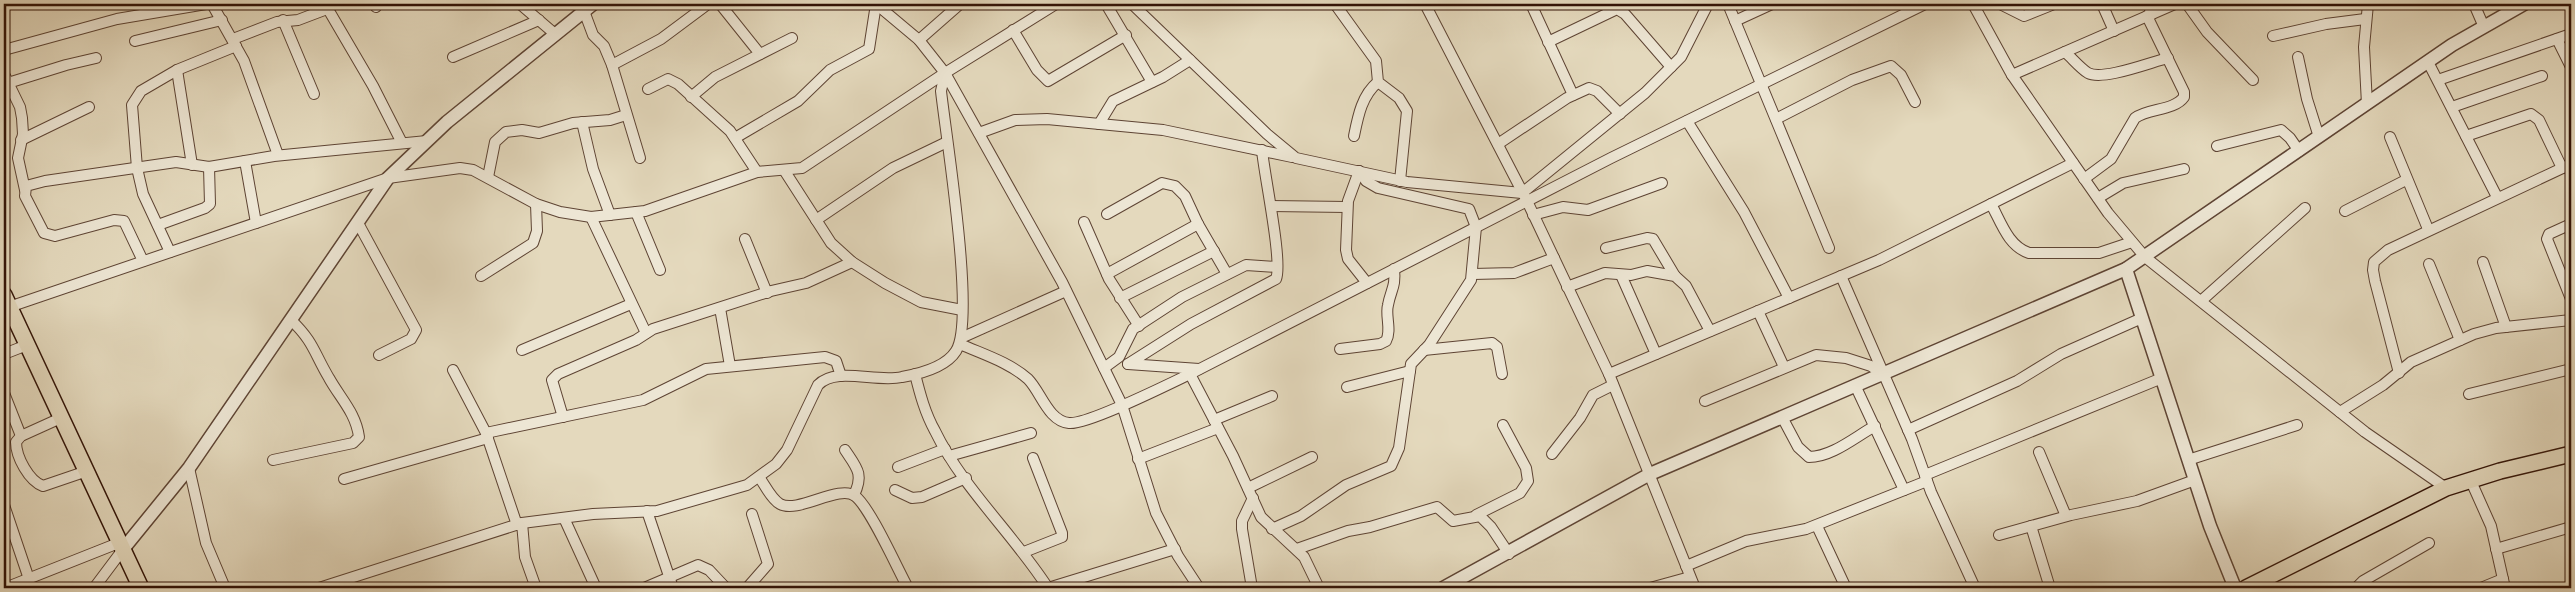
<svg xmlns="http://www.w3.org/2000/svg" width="2575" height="592" viewBox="0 0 2575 592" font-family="'IM FELL Double Pica',serif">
	<rect width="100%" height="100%" fill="#e4d9bd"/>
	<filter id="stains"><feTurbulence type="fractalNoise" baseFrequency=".004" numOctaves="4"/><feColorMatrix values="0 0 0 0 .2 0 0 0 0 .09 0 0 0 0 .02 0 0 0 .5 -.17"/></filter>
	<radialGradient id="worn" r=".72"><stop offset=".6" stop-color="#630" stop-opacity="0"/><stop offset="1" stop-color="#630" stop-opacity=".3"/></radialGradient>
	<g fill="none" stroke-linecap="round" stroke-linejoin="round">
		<defs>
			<g id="minor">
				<path d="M212,4L244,61L278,155"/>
				<path d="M325,4L373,86L402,143"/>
				<path d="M375,4L376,7"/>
				<path d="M520,4L555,34"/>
				<path d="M720,4L760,54"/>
				<path d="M1106,4L1152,82"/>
				<path d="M1132,4L1267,134L1296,158L1407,182L1522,193L1645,93L1681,57L1708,4"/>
				<path d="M1335,4L1376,61L1378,82L1399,98L1407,111L1400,181"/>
				<path d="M1425,4L1527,201L1609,374L1695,588"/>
				<path d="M1531,4L1573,95"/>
				<path d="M1728,4L1829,248"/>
				<path d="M1973,4L2012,75L2108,213L2145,257L2365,432L2446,488"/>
				<path d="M2000,4L2024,16L2054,4"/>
				<path d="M2102,4L2114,31"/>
				<path d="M2148,4L2152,14"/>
				<path d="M2187,4L2207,32L2253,80"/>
				<path d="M2474,4L2484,27"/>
				<path d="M4,5L10,4"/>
				<path d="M584,11L593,35L604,46L612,65L640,158"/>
				<path d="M283,20L314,94"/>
				<path d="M1735,21L1772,4"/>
				<path d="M1013,30L1037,70L1048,81L1126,35"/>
				<path d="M2273,36L2326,24L2365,19"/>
				<path d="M233,39L277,22L298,20L327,9"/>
				<path d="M2557,39L2571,67"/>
				<path d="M919,40L960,4"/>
				<path d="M135,41L222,20"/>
				<path d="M1548,42L1617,9L1625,14L1671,67"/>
				<path d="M4,50L117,19L206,4"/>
				<path d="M2065,52C2072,58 2080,68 2088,73C2103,81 2151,62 2168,58"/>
				<path d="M453,57L539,20"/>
				<path d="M2298,57L2307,99L2319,137"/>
				<path d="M2428,62L2497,197"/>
				<path d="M612,65L661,39L708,4"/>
				<path d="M177,70L192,165"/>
				<path d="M945,73L1062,282L1122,405L1156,513L1178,556L1199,588"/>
				<path d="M4,74L20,107L22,118L23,134L18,158L25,190"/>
				<path d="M2012,75L2175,4"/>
				<path d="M2438,80L2571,34"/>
				<path d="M8,83L66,65L96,58"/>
				<path d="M648,89L668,79L678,84L730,131L757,172"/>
				<path d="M691,97L715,77L792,38"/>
				<path d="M2367,104L2364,47L2368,4"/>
				<path d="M2452,107L2542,76"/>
				<path d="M1776,119L1852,80L1891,66L1901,75L1915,102"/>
				<path d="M1687,121L1744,212L1789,298"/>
				<path d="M582,122L593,169L610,215"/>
				<path d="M1099,124L1113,101L1163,77L1190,60"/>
				<path d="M979,133L1015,120L1047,119L1163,130L1292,157"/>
				<path d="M1354,136C1358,116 1362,95 1378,82"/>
				<path d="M2466,136L2531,114L2539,120L2562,168"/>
				<path d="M2390,137L2428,229"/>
				<path d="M735,138L798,101L830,70L869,49L876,4"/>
				<path d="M21,140L89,107"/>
				<path d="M1498,144L1567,98L1589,88L1597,91L1620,114"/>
				<path d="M2217,146L2281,130L2290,138L2299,151"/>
				<path d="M245,161L256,223"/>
				<path d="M784,170L831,243L852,262L885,283L921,302L962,310"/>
				<path d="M1359,171L1348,201L1346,250L1348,259L1367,283"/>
				<path d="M488,177L495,142L506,132L522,130L539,133L573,123L610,120L626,115"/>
				<path d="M2084,179L2111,159L2135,118C2148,108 2174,111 2184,97V92L2147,16"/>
				<path d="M2098,198L2123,183L2184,169"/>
				<path d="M1991,204C2001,222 2008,246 2029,253H2099L2132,242"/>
				<path d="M1271,206L1347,207"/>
				<path d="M2345,211L2406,180"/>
				<path d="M636,212L660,270"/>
				<path d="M1107,214L1162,183L1175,186L1185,196L1198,224L1227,274"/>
				<path d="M1533,215L1563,207L1588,210L1662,183"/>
				<path d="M591,217L646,333"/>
				<path d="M816,220L893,168L947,142"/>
				<path d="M1084,222L1109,279L1139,326"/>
				<path d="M358,223L416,330L411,339L379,355"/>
				<path d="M2571,224L2549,234L2547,239L2571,299"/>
				<path d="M158,225L205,208L210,204L209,167"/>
				<path d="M745,239L767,293"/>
				<path d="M1606,248L1647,238L1653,239L1675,276"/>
				<path d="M170,252L143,194L137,168L132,105L141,91L177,70L236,46"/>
				<path d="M143,261L124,221L114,220L55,236L44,233L25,196L26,186L45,181L176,162L209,167L274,156L427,141"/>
				<path d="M2483,262L2506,327"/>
				<path d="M2429,264L2460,340"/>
				<path d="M1107,274L1198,224"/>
				<path d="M1473,274L1514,273L1554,258"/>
				<path d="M1621,275L1656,354"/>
				<path d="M481,276L533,243L537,231L536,204"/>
				<path d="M1841,276L1912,439L1931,492L1975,588"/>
				<path d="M1567,287L1605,273L1631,275L1647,271L1675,276L1686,286L1710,331"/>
				<path d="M1120,298L1214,251"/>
				<path d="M2201,301L2305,208"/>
				<path d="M9,307L388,178L460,168L473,170L536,204L560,212L591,217L645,211L757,172L802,168L945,73L1056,4"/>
				<path d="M720,308L730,366"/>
				<path d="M1758,311L1784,367"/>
				<path d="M961,338L1066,291"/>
				<path d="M960,344C982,354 1009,362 1028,379C1041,392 1048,421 1069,423C1087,425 1169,384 1190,374L1611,158L1925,4"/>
				<path d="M1340,349L1380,344L1386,341C1392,330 1385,316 1388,305C1391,289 1396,287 1394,269"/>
				<path d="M522,350L631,304"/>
				<path d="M1424,350L1492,343L1497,347L1502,374"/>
				<path d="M4,354L27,345"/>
				<path d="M1128,364L1191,324L1276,279C1283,262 1264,174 1262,150"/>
				<path d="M1128,364L1199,369"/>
				<path d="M1104,368L1119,357L1133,329L1182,297L1246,265L1277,267"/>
				<path d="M453,370L486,433L517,525"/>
				<path d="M2399,373L2375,281L2373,270L2374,262L2388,250L2571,164"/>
				<path d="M915,374C920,394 925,413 935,431C962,487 1014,535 1048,588"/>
				<path d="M1190,374L1233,456L1261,517L1304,557L1319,588"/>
				<path d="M1609,374L1879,260L2073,163"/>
				<path d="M1855,385L1904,490"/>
				<path d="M1347,387L1410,371"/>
				<path d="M4,393L21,436"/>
				<path d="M2469,394L2571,369"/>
				<path d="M1705,401L1816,355L1846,358L1871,366L1883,374"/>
				<path d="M2340,412L2383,385L2411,362L2474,334L2496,328L2571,320"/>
				<path d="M63,417L21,436L16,442C16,457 29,481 43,486L87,471"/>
				<path d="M563,417L552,380L558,374L636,340L653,329L771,291L806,283L852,262"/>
				<path d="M1782,417L1798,447L1809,457C1832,457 1855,437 1875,426"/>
				<path d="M1214,420L1272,396"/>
				<path d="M1908,430L2017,381L2061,354L2142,318"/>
				<path d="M486,433L643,400L706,369L825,357L836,361L841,376"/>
				<path d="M845,450C857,468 864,474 854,495"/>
				<path d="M2039,452L2066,516"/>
				<path d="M1552,454L1580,418L1593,395L1613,385"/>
				<path d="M949,456L1031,433"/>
				<path d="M1138,459L1218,428"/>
				<path d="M273,460L353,443L359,437C356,413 340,398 329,378C314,353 314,342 291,320"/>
				<path d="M2188,460L2297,425"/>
				<path d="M898,467L945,449"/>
				<path d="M189,468L206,543L225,588"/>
				<path d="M1925,475L2162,378"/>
				<path d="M759,477C765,485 771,499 780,504C798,514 839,484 855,496C870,507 897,568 908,588"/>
				<path d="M344,479L488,438"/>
				<path d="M2470,479L2491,526L2505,588"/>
				<path d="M1248,488L1312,457"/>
				<path d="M895,490L912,498L922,497L966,478"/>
				<path d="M4,505L29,579"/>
				<path d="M647,511L673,588"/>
				<path d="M1476,515L1520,493L1528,481L1526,468L1503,425"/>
				<path d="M564,518L596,588"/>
				<path d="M522,523L525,557L536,588"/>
				<path d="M1817,526L1846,588"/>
				<path d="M2031,526L2050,588"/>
				<path d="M1272,529L1301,516L1346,485L1391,466L1399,448L1411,364L1429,345L1471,280L1476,227L1469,209L1378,188L1366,181L1359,171"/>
				<path d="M1999,535L2071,515L2137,501L2195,480"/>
				<path d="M1297,549L1348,531L1370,527L1437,507L1453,521L1480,516L1491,527L1509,554"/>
				<path d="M2496,549L2571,527"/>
				<path d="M1024,552L1062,537V533L1033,458"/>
				<path d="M1686,566L1746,541L1806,529L1927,481"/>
				<path d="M5,588L121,542"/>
				<path d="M94,588L124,548"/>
				<path d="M319,588L522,523L593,514L657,511L747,485L776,464L787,450L818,385C836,366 876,383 902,377C919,374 946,367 956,351C976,319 946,137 941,91L945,73L919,40L876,4"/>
				<path d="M644,588L698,565L709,570L726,588"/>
				<path d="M747,588L768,564L752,514"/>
				<path d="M1048,588L1175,549"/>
				<path d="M1252,588L1242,529V521L1253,498"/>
				<path d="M1650,588L1690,577"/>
				<path d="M2356,588L2363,581L2429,543"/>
				<path d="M2481,588L2503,579"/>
			</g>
			<g id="tertiary">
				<path d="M2126,269L2210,526L2235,588"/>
				<path d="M124,548L189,468L388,178L447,122L593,4"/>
				<path d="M1443,588L1650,474L2126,269L2452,45L2524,4"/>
			</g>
			<g id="primary">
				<path d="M4,295L141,588"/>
				<path d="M2246,588L2446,488L2500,471L2571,454"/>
			</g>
		</defs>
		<use href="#minor" stroke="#5e4434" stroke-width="12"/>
		<use href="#tertiary" stroke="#5e4434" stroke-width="15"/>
		<use href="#primary" stroke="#321307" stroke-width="18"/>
		<use href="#minor" stroke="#ede6d4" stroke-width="10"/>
		<use href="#tertiary" stroke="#ede6d4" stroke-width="12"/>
		<use href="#primary" stroke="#e4d9bd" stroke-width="15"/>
	</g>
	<rect width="2575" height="592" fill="none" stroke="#e4d9bd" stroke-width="20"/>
	<rect x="5" y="5" width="2565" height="582" fill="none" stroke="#321307" stroke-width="2.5"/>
	<rect x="10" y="10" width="2555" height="572" fill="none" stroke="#321307"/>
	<rect width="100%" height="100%" filter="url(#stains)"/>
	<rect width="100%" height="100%" fill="url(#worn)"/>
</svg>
